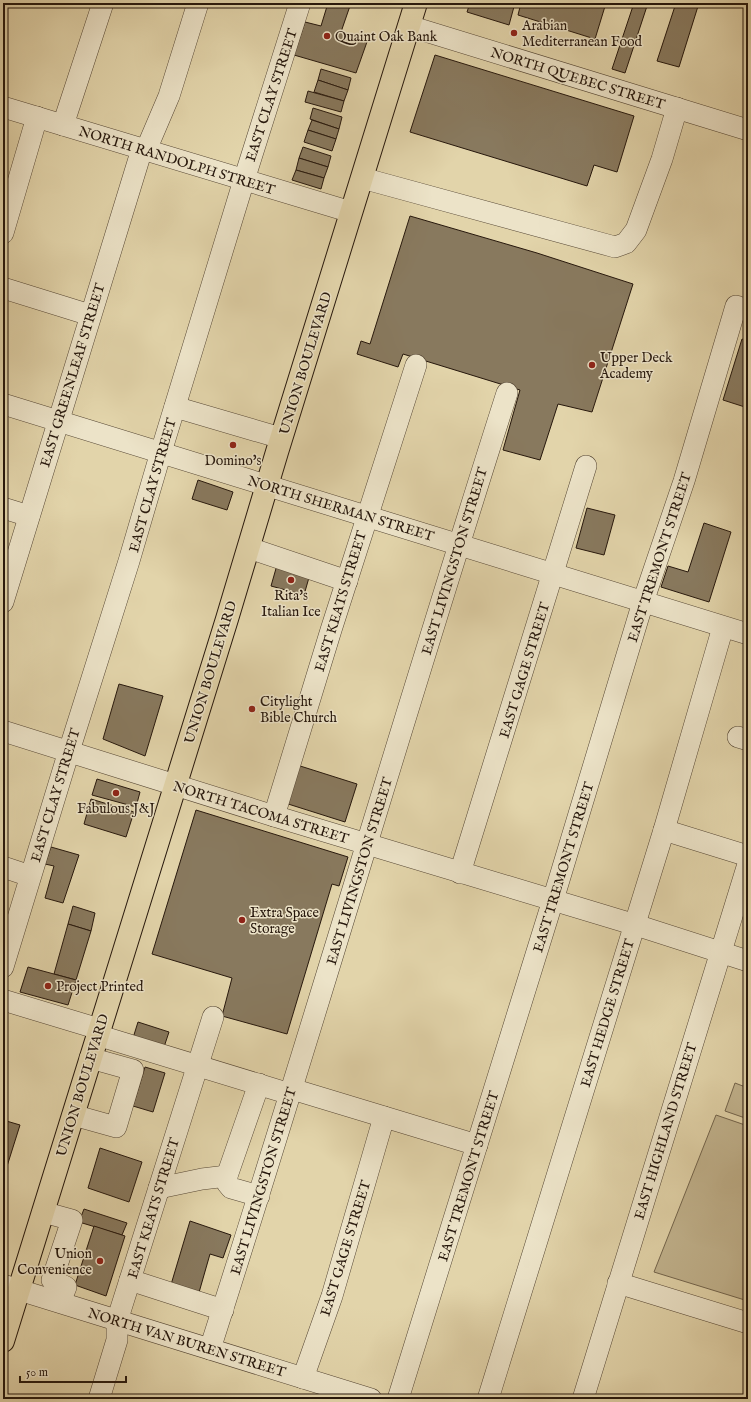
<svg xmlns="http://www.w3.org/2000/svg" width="751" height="1402" viewBox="0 0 751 1402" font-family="'IM FELL English',serif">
	<rect width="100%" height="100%" fill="#e2d4aa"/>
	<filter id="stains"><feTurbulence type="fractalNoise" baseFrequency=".005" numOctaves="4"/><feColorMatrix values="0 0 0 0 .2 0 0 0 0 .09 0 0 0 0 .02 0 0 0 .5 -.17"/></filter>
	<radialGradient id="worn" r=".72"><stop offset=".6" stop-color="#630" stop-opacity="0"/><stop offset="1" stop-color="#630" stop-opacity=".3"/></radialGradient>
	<g fill="#c2b48f" stroke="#74664e">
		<path d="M735,1083L748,1088V1119L725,1111Z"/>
		<path d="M716,1115L748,1126V1301L654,1272Z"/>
	</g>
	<g fill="#88795e" stroke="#26170c">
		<path d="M328,3H351L341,32L368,39L356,73L294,55L305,22L321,26Z"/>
		<path d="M470,3H515L509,25L467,12Z"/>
		<path d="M521,3H606L595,39L518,15Z"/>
		<path d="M634,3H648L625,73L612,69Z"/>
		<path d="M676,3H699L679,67L657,61Z"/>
		<path d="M435,55L634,116L617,172L594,165L587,186L410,132Z"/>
		<path d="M321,69L351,78L348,90L318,80Z"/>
		<path d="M318,80L348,90L344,101L314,92Z"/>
		<path d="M308,91L344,101L341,112L305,102Z"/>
		<path d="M313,108L342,117L339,129L310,119Z"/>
		<path d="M312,120L339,129L336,139L308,130Z"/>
		<path d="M308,130L336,139L332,151L304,142Z"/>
		<path d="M303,147L331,156L328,167L299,158Z"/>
		<path d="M299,158L328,167L324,178L296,170Z"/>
		<path d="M296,170L324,178L321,189L292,180Z"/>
		<path d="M410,216L537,253L633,284L592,412L558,404L540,460L503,450L520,390L403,354L398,367L357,354L361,341L370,344Z"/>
		<path d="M742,339L748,341V408L723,400Z"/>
		<path d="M198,480L233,492L227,510L192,499Z"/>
		<path d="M587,508L615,515L604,555L576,548Z"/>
		<path d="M704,523L731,532L709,602L661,587L668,566L688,572Z"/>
		<path d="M277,565L310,574L304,595L271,586Z"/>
		<path d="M119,684L163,696L145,756L103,739Z"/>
		<path d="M297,765L357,784L345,822L285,803Z"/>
		<path d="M97,779L140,792L136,807L92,795Z"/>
		<path d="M91,799L134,812L126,837L84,824Z"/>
		<path d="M196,810L348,857L339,886L332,884L287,1034L222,1016L232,978L152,954Z"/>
		<path d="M51,847L79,855L63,903L45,898L54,866L45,864Z"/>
		<path d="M73,906L95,913L91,931L68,924Z"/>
		<path d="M68,924L91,931L76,980L54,974Z"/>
		<path d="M28,967L76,980L68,1005L20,992Z"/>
		<path d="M138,1022L169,1032L164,1047L133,1038Z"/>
		<path d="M145,1067L165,1073L153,1112L133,1106Z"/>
		<path d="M3,1120L20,1125L3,1179Z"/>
		<path d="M100,1148L142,1162L129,1202L88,1188Z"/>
		<path d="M84,1209L127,1223L122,1235L79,1222Z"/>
		<path d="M190,1221L231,1235L223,1258L210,1254L198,1296L170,1288Z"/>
		<path d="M94,1226L125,1236L106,1296L75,1285Z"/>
	</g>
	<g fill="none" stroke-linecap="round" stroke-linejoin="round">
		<defs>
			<g id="minor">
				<path d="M409,26L748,130"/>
				<path d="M3,107L351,212"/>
				<path d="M63,125L103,3"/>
				<path d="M146,150L169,96L198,3"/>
				<path d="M362,178L615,247L626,243L636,230L662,159L677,108"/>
				<path d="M3,233L37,117"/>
				<path d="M3,288L90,315"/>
				<path d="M3,404L748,634"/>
				<path d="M175,407L281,438"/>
				<path d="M3,508L29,516"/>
				<path d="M249,548L347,581"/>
				<path d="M3,602L142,149"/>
				<path d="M3,731L274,816L639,926L748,961"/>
				<path d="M738,737L748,740"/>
				<path d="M274,816L331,630L416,365"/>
				<path d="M664,830L748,856"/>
				<path d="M3,867L30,876"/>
				<path d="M460,873L586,466"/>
				<path d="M3,967L69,751L129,561L161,452L244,180L300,3"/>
				<path d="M3,1000L99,1029"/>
				<path d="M97,1035L290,1094"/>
				<path d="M259,1084L227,1176V1183L231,1188L259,1196"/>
				<path d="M292,1089L477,1145"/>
				<path d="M73,1115L116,1127L133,1070L90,1058"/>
				<path d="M159,1188L202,1179L227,1176"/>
				<path d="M43,1212L72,1220L52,1280L66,1287L60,1302"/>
				<path d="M130,1280L223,1310"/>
				<path d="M618,1283L748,1323"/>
				<path d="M3,1285L371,1399"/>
				<path d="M210,1349C312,1031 405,711 507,393"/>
				<path d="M303,1378L332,1296L384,1117"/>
				<path d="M99,1399L117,1340V1321L213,1017"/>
				<path d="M398,1399L553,900L643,602L684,481L736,306L748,311"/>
				<path d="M488,1399L664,830L723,627"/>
				<path d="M583,1399L748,864"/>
			</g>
			<path id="major" d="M3,1341L227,619L277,452L416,3"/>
		</defs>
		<use href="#minor" stroke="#554634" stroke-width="22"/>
		<use href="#major" stroke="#26170c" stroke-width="24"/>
		<use href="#minor" stroke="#ece3c8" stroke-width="21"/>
		<use href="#major" stroke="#e2d4aa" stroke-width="22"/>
	</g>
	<g fill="#8f2418" stroke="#ece3c8" stroke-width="1.5">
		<circle cx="514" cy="33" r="4"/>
		<circle cx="327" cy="36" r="4"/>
		<circle cx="592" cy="365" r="4"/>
		<circle cx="233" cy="445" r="4"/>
		<circle cx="291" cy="580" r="4"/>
		<circle cx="252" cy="709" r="4"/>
		<circle cx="116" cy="793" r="4"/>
		<circle cx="242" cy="920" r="4"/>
		<circle cx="48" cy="986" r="4"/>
		<circle cx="100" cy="1261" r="4"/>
	</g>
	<g text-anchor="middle" stroke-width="3" stroke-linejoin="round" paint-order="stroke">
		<g font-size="14" fill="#26170c" stroke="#ece3c8" text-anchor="start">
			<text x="522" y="30">Arabian<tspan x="522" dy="16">Mediterranean Food</tspan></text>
			<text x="335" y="41">Quaint Oak Bank</text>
			<text x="600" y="362">Upper Deck<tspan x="600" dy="16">Academy</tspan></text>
			<text x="233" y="465" text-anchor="middle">Domino's</text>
			<text x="291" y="600" text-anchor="middle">Rita's<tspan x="291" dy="16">Italian Ice</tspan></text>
			<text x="260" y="706">Citylight<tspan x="260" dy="16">Bible Church</tspan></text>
			<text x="116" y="813" text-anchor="middle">Fabulous J&amp;J</text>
			<text x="250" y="917">Extra Space<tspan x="250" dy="16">Storage</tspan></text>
			<text x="56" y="991">Project Printed</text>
			<text x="92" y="1258" text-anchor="end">Union<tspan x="92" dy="16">Convenience</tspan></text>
		</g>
		<g font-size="14" fill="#26170c" stroke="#ece3c8">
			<text transform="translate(578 78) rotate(17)" y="5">NORTH QUEBEC STREET</text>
			<text transform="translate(271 95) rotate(-72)" y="5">EAST CLAY STREET</text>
			<text transform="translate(177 160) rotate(17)" y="5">NORTH RANDOLPH STREET</text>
			<text transform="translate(305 363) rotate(-73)" y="5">UNION BOULEVARD</text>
			<text transform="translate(72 375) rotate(-73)" y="5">EAST GREENLEAF STREET</text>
			<text transform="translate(152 485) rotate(-74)" y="5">EAST CLAY STREET</text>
			<text transform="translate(341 508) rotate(17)" y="5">NORTH SHERMAN STREET</text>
			<text transform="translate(659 557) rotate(-72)" y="5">EAST TREMONT STREET</text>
			<text transform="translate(454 561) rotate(-73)" y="5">EAST LIVINGSTON STREET</text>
			<text transform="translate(340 601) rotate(-73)" y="5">EAST KEATS STREET</text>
			<text transform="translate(524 670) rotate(-73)" y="5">EAST GAGE STREET</text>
			<text transform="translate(210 672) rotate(-73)" y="5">UNION BOULEVARD</text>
			<text transform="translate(55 795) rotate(-73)" y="5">EAST CLAY STREET</text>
			<text transform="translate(261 812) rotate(17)" y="5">NORTH TACOMA STREET</text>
			<text transform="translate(563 867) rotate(-73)" y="5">EAST TREMONT STREET</text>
			<text transform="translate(359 871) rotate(-73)" y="5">EAST LIVINGSTON STREET</text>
			<text transform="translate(607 1013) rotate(-73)" y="5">EAST HEDGE STREET</text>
			<text transform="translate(82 1085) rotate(-73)" y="5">UNION BOULEVARD</text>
			<text transform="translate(665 1131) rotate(-73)" y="5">EAST HIGHLAND STREET</text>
			<text transform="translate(468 1176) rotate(-73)" y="5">EAST TREMONT STREET</text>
			<text transform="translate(263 1181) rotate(-73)" y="5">EAST LIVINGSTON STREET</text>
			<text transform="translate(153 1208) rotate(-73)" y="5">EAST KEATS STREET</text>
			<text transform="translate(345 1248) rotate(-73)" y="5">EAST GAGE STREET</text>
			<text transform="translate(187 1342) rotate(17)" y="5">NORTH VAN BUREN STREET</text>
		</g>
	</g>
	<rect width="751" height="1402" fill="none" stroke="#e2d4aa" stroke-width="16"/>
	<rect x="4" y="4" width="743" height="1394" fill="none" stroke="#26170c" stroke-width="2"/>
	<rect x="8" y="8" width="735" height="1386" fill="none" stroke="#26170c"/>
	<path d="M20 1376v6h106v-6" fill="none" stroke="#26170c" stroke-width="2"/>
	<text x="26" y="1376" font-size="12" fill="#26170c" stroke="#ece3c8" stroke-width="3" paint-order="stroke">50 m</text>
	<rect width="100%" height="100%" filter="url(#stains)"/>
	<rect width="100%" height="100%" fill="url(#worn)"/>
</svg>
